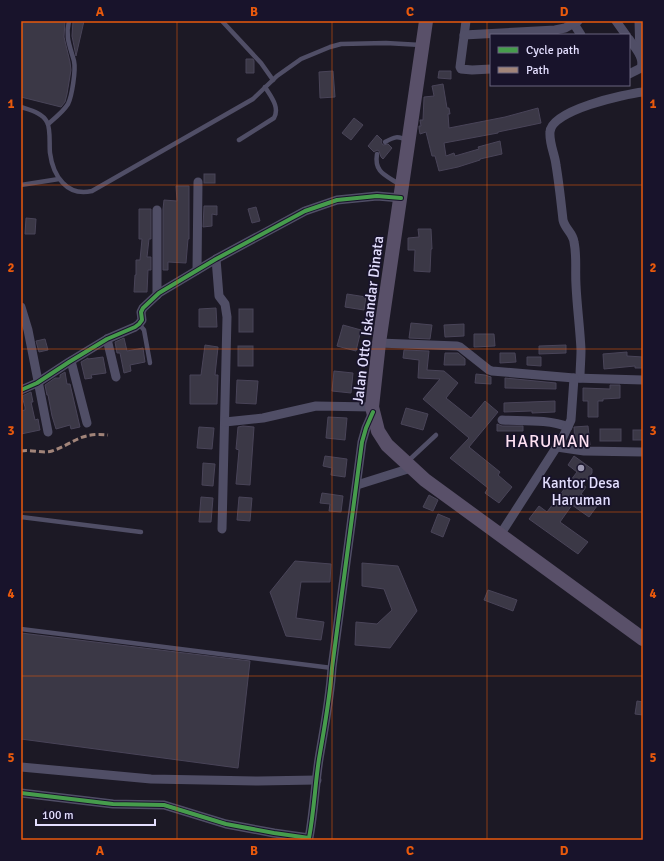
<svg xmlns="http://www.w3.org/2000/svg" width="664" height="861" viewBox="0 0 664 861" font-family="Signika,sans-serif">
	<rect width="100%" height="100%" fill="#1c1925"/>
	<g fill="#3b3846" stroke="#494458">
		<path d="M21,21H65L64,37L70,62L71,70L67,94L65,102L61,107L21,97Z"/>
		<path d="M73,21H84L76,56L72,36Z"/>
		<path d="M246,59H253L254,61V73H246Z"/>
		<path d="M333,71L335,97L320,98L319,72Z"/>
		<path d="M439,71H451V79L438,78Z"/>
		<path d="M443,84L447,108H449L450,114H448L449,128L505,117L538,108L541,123L498,132V133L444,143L446,156L454,153L455,156L479,149L478,147L500,141L502,154L480,159V160L458,167L439,171L435,156H432L426,132L420,134L419,128V126H421L420,120H423L424,97L434,96L432,86Z"/>
		<path d="M354,118L363,125L351,140L342,133Z"/>
		<path d="M377,135L382,140L381,142L383,145L388,144L392,148L383,159L381,157L379,151L377,150L374,152L368,146Z"/>
		<rect x="204" y="174" width="11" height="9"/>
		<path d="M176,186H189V239H188L186,263L168,262V270H163V209L164,200L177,201Z"/>
		<path d="M204,206H217V215L212,214V226L203,227Z"/>
		<path d="M256,207L260,221L252,223L248,209Z"/>
		<path d="M139,209H151V239H149L147,257H151V270H148L147,292H134L135,275H136V260H140L142,239H139Z"/>
		<path d="M26,218L36,219L35,234H25Z"/>
		<path d="M418,229H431L432,249H431L430,272L414,271L415,250H408V238L419,237Z"/>
		<path d="M347,294L366,297L364,310L345,307Z"/>
		<path d="M216,308L217,327H199V309Z"/>
		<rect x="239" y="309" width="14" height="23"/>
		<path d="M411,323L432,325L430,339L409,338Z"/>
		<path d="M464,324V336L445,337L444,325Z"/>
		<path d="M343,325L361,330L356,351L337,346Z"/>
		<path d="M474,334H494L495,346L474,347Z"/>
		<path d="M124,338L127,351L143,348L145,362L130,365L131,371L124,373L120,353H117L115,342Z"/>
		<path d="M45,339L48,350L39,352L36,341Z"/>
		<path d="M205,345L218,347L215,375H218L217,404H190V375H201Z"/>
		<path d="M566,345V353L539,354V346Z"/>
		<rect x="238" y="346" width="15" height="20"/>
		<path d="M404,350L429,351L427,370L444,371L458,383L446,398L471,418L485,401L498,412L469,447L500,472L498,475L512,487L499,503L485,493L488,488L450,458L469,438L423,399L440,379L418,378L419,360L403,358Z"/>
		<path d="M627,352V356L643,357V368H635V366L604,369L603,354Z"/>
		<path d="M445,353H458L465,359V365H444Z"/>
		<path d="M500,353H515L516,362L500,363Z"/>
		<path d="M103,357L106,373L91,375L92,378L85,379L81,362L88,358V359Z"/>
		<path d="M527,357H541V366L527,365Z"/>
		<path d="M334,371L353,373L351,393L332,391Z"/>
		<path d="M65,372L67,384H70L80,427L71,429L70,425L56,429L52,416L48,395H47L45,385L55,378H60V375Z"/>
		<path d="M476,374L485,375L491,377V384L475,383Z"/>
		<path d="M505,378L556,383V389L505,388Z"/>
		<path d="M237,380L258,381L256,404L236,403Z"/>
		<path d="M610,385H620V398L603,399V401H598V417H588V401H583V388L610,389Z"/>
		<path d="M31,392L33,402H31L35,420L38,419L40,430L21,434V411L25,410V407L22,396Z"/>
		<path d="M555,401V412L532,413V411L504,412V403Z"/>
		<path d="M406,408L428,414L423,430L401,424Z"/>
		<path d="M328,417L347,418L345,440L326,438Z"/>
		<path d="M497,424L502,426H523V431H497Z"/>
		<path d="M243,426L254,427L250,485L236,484L239,450L236,449L238,427Z"/>
		<path d="M588,426L590,445L575,444L574,427Z"/>
		<path d="M199,427L214,428L212,449L197,448Z"/>
		<rect x="600" y="429" width="21" height="12"/>
		<rect x="633" y="430" width="10" height="10"/>
		<path d="M325,456L347,459L345,477L331,475L332,468L323,466Z"/>
		<path d="M574,456L592,469V473L583,485L586,487L581,494L597,506L589,517L572,505L560,522L588,542L578,554L529,519L539,506L547,512L577,472L568,465Z"/>
		<path d="M203,463L215,464L213,486L202,485Z"/>
		<path d="M322,493L343,496L341,512L329,511L330,504L320,503Z"/>
		<path d="M429,495L438,500L433,511L423,507Z"/>
		<path d="M201,497L213,498L211,522H199Z"/>
		<path d="M239,497L252,498L250,521L237,520Z"/>
		<path d="M438,514L450,519L443,537L431,532Z"/>
		<path d="M295,561L331,564L330,582H301L296,618L324,622L321,640L286,636L270,592Z"/>
		<path d="M362,563L398,566L417,611L390,648L355,645L356,622L377,624L392,610L384,589L362,586Z"/>
		<path d="M488,590L517,600L513,611L484,600Z"/>
		<path d="M21,633L250,661L238,768L21,739Z"/>
		<path d="M637,701L643,702V715L635,714Z"/>
	</g>
	<g fill="none" stroke-linecap="round" stroke-linejoin="round">
		<g stroke="#504e66" stroke-width="4.5">
			<path d="M222,21L261,63L273,80"/>
			<path d="M21,107C30,110 43,113 47,122C51,129 49,145 50,153C53,176 67,197 92,191L253,99L277,76L301,59L330,47L341,44L386,43L421,45"/>
			<path d="M48,124C55,118 63,112 68,104C72,96 76,70 74,61C70,46 65,37 69,21"/>
			<path d="M239,140L274,118C280,107 271,97 265,87"/>
			<path d="M385,142C394,137 398,135 407,141"/>
			<path d="M377,154C374,172 385,175 399,184"/>
			<path d="M21,185L59,179"/>
			<path d="M139,324L144,330L150,363"/>
			<path d="M407,462L436,435"/>
			<path d="M21,517L141,532"/>
			<path d="M21,629L332,668"/>
		</g>
		<g stroke="#504e66" stroke-width="9">
			<path d="M466,21L460,67L461,69L472,70L491,69"/>
			<path d="M616,21L626,35"/>
			<path d="M639,21L640,55"/>
			<path d="M574,24L581,35"/>
			<path d="M464,35L555,30L565,28L578,21"/>
			<path d="M629,39C635,48 645,58 641,68L629,74"/>
			<path d="M216,259L219,296L225,304L227,317L222,529"/>
			<path d="M197,270L198,182"/>
			<path d="M157,295V210"/>
			<path d="M21,307L28,330L48,432"/>
			<path d="M107,339L116,377"/>
			<path d="M379,343L457,346L460,347L489,370L492,371L574,378L643,380"/>
			<path d="M71,361L87,423"/>
			<path d="M580,378C580,369 581,359 581,350C580,328 577,307 576,285C575,270 577,256 574,242C573,233 565,229 563,220C561,202 559,183 556,165C555,155 549,143 550,132C551,110 625,94 643,92"/>
			<path d="M21,390L37,383L69,362L107,339L135,327L139,324L142,320L141,312L143,308L159,293L216,259L305,211L337,200L377,196L401,198"/>
			<path d="M502,420C522,421 549,419 568,427"/>
			<path d="M225,422L263,418L316,406L372,407"/>
			<path d="M557,447L584,451L643,452"/>
			<path d="M357,485L411,468"/>
			<path d="M500,535L563,437L571,420L574,378"/>
			<path d="M21,767L151,779L258,781L317,780"/>
			<path d="M21,793L113,804L164,805L226,824L274,833L309,838C314,812 315,785 319,759C324,729 330,699 332,668L362,442L366,428L373,412"/>
		</g>
		<path stroke="#595069" stroke-width="14" d="M426,21L379,343L372,407L378,431L387,445L425,480L643,639"/>
		<path stroke="#a18479" stroke-width="3" stroke-dasharray="6 3" stroke-linecap="butt" d="M21,451C31,449 43,454 52,451C75,443 80,432 108,435"/>
		<defs>
			<g id="cycleway">
				<path d="M21,390L37,383L69,362L107,339L135,327L139,324L142,320L141,312L143,308L159,293L216,259L305,211L337,200L377,196L401,198"/>
				<path d="M21,793L113,804L164,805L226,824L274,833L309,838C314,812 315,785 319,759C324,729 330,699 332,668L362,442L366,428L373,412"/>
			</g>
		</defs>
		<use href="#cycleway" stroke="#18132b" stroke-width="6"/>
		<use href="#cycleway" stroke="#469c4c" stroke-width="4"/>
	</g>
	<path fill="none" stroke="#e8590c" stroke-width="1" stroke-opacity="0.55" d="M177,21V840M332,21V840M487,21V840M21,185H643M21,349H643M21,512H643M21,676H643"/>
	<circle fill="#9d99b2" stroke="#18132b" stroke-width="1.5" cx="581" cy="468" r="4"/>
	<g text-anchor="middle" stroke-width="3.5" stroke-linejoin="round" paint-order="stroke">
		<g font-size="15" fill="#e3defe" stroke="#18132b">
			<text transform="translate(368 320) rotate(-83)" y="5">Jalan Otto Iskandar Dinata</text>
		</g>
		<g font-size="15" fill="#e3defe" stroke="#18132b">
			<text x="581" y="488">Kantor Desa<tspan x="581" dy="17">Haruman</tspan></text>
		</g>
		<g font-size="17" letter-spacing="1" fill="#fee0f2" stroke="#18132b">
			<text x="548" y="447">HARUMAN</text>
		</g>
	</g>
	<rect width="664" height="861" fill="none" stroke="#18132b" stroke-width="44"/>
	<rect x="490" y="34" width="140" height="52" fill="#18132b" stroke="#69647f"/>
	<rect x="498" y="47" width="20" height="6" fill="#469c4c" stroke="#69647f"/>
	<text x="526" y="54" font-size="12" fill="#e3defe">Cycle path</text>
	<rect x="498" y="67" width="20" height="6" fill="#a18479" stroke="#69647f"/>
	<text x="526" y="74" font-size="12" fill="#e3defe">Path</text>
	<path d="M36 819v6h119v-6" fill="none" stroke="#e3defe" stroke-width="2"/>
	<text x="42" y="819" font-size="12" fill="#e3defe" stroke="#18132b" stroke-width="3" paint-order="stroke">100 m</text>
	<rect x="22" y="22" width="620" height="817" fill="none" stroke="#e8590c" stroke-width="1.5"/>
	<g font-size="13" text-anchor="middle" font-weight="bold" fill="#e8590c">
		<text x="100" y="16">A</text>
		<text x="254" y="16">B</text>
		<text x="410" y="16">C</text>
		<text x="564" y="16">D</text>
		<text x="11" y="108">1</text>
		<text x="653" y="108">1</text>
		<text x="11" y="272">2</text>
		<text x="653" y="272">2</text>
		<text x="11" y="435">3</text>
		<text x="653" y="435">3</text>
		<text x="11" y="598">4</text>
		<text x="653" y="598">4</text>
		<text x="11" y="762">5</text>
		<text x="653" y="762">5</text>
		<text x="100" y="855">A</text>
		<text x="254" y="855">B</text>
		<text x="410" y="855">C</text>
		<text x="564" y="855">D</text>
	</g>
</svg>
